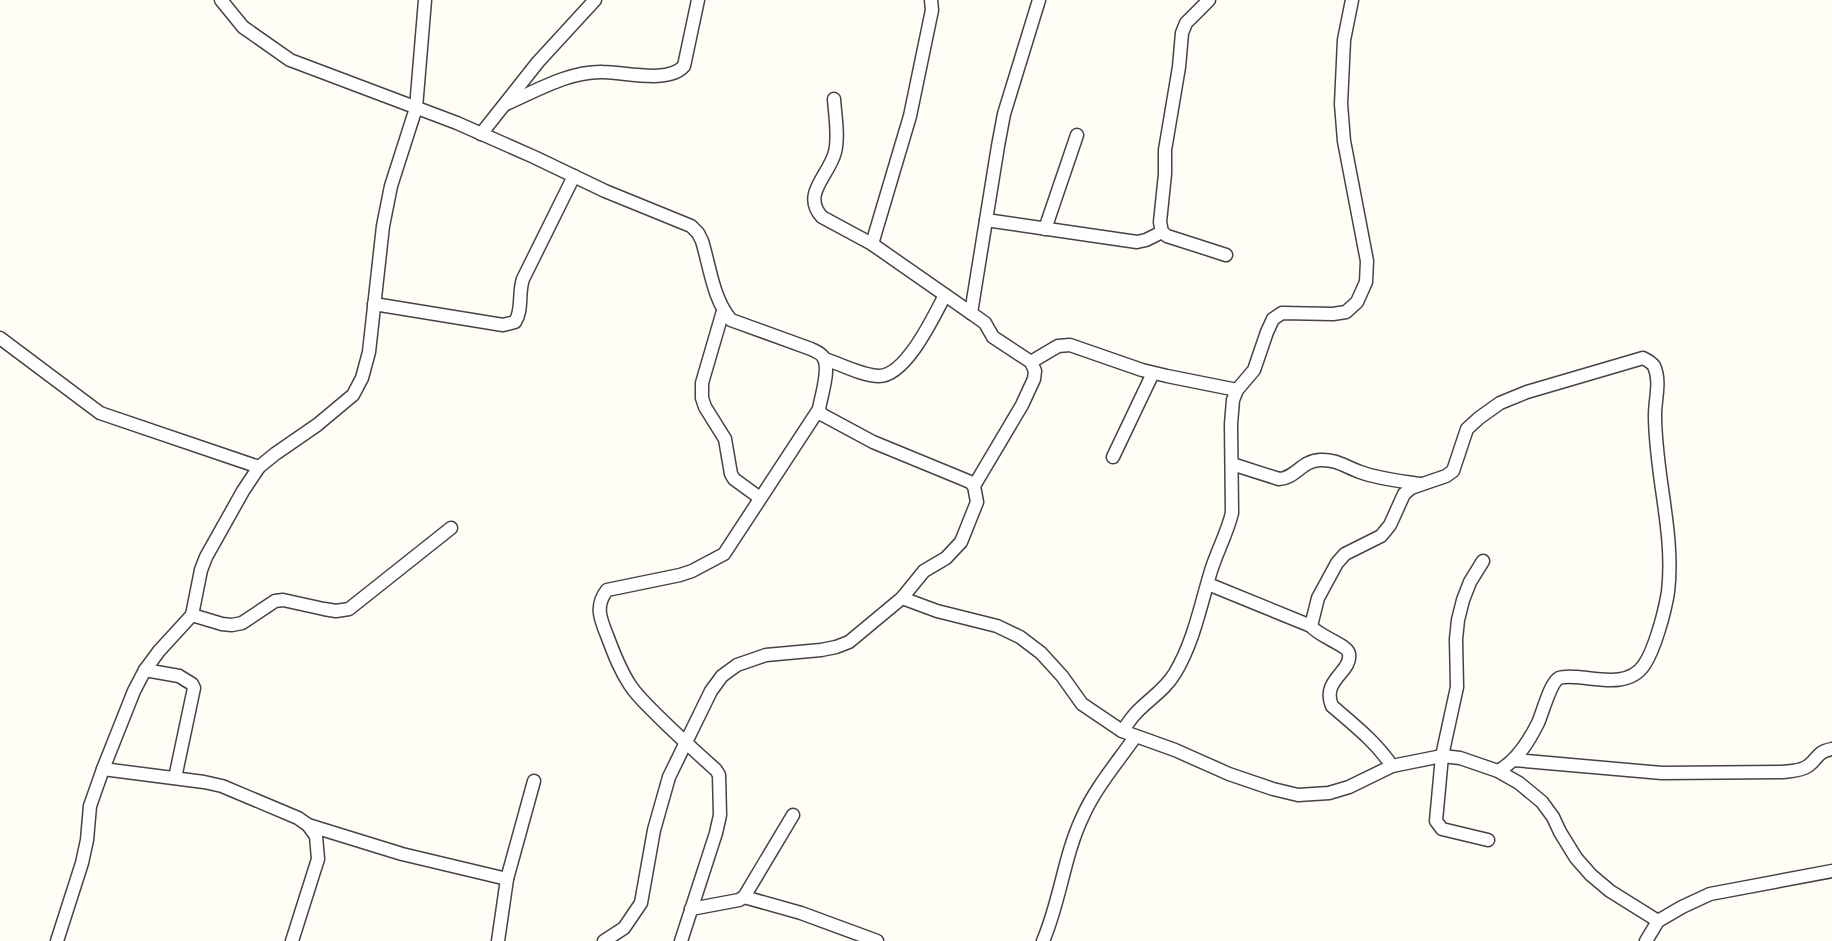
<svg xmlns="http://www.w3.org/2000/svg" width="1832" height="941" viewBox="0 0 1832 941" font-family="Literata,serif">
	<rect width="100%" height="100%" fill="#fffdf5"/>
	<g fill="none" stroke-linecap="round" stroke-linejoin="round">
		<defs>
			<g id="minor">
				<path d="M221,0L243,27L290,60L457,123L534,157L605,191L691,226L698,233L702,241C710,267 713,299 731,320L811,349C815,351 821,353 823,357C831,368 821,396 819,409L821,414L873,442L963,479L970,482L974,486L977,502L961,542L946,558L924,571L902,598L849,642L836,647L821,650L766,655L737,665L722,676L711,691L669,777L654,830L641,903L624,928L604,941"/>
				<path d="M1209,0L1186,23L1182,33L1179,67L1165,150V174L1160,222L1162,232L1167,236L1226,255"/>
				<path d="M834,99C835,115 839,136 835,152C829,176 801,194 822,217L872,244L971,313L985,323L993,337L1031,362L1035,371L1034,379L1022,405L974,486"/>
				<path d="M506,104C536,91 569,71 603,72C625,72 668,84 684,66L698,0"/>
				<path d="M481,134L538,62L595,0"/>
				<path d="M986,220L1137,242L1146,240L1162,232"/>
				<path d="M1045,229L1077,135"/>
				<path d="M872,244L910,116L932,10L931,0"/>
				<path d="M374,304L503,325L515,322C523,310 518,293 523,279L574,176"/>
				<path d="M723,311L702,383V398L705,407L725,439L731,474L734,479L760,498"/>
				<path d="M971,313L998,146L1004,114L1039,0"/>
				<path d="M0,338L100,413L259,467"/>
				<path d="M825,359C840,364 863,376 879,376C906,376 934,316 945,295"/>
				<path d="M1031,362L1058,346L1070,345L1142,370L1167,376L1237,390"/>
				<path d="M1113,457L1153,373"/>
				<path d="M1232,464L1279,479C1296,478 1301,461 1320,460C1336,459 1346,467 1360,472C1379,479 1400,481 1420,484"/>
				<path d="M1483,561L1470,582L1463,600L1458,620L1456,639L1457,687L1442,756L1436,821L1442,829L1488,840"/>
				<path d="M1208,584L1311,626"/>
				<path d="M902,598L937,611L997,626L1020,637L1041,653L1062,676L1082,704L1122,731L1175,750L1229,774L1273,789L1298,795L1329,793L1349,787L1392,766L1442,756L1460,758L1498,771L1519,783L1542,802L1553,817L1560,832L1576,858L1591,875L1610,891L1658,921"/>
				<path d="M192,615L222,624L232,625L242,623L275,601L283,600L324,609L336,611L349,609L451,528"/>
				<path d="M145,670L179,676L192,684L194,688L175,778"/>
				<path d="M1122,731C1127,725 1131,718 1136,713C1149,699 1165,690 1175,673C1193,643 1200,608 1210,574C1216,553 1227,534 1232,513L1231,424L1233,400L1237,390L1254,370L1267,332L1273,319L1282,313L1333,314L1346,312L1357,302L1366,282L1367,261L1344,141L1341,104L1344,40L1352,0"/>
				<path d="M1514,760L1662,773L1783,772C1791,771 1801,771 1808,766C1819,758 1816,752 1832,749"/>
				<path d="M1392,766C1376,742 1354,725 1332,706C1321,680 1352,672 1349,654C1348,645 1318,636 1311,626L1318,598L1337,563L1345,554L1381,536L1390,525L1404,494L1411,488L1446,476L1453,471L1467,429L1479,418L1500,403L1527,392L1643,358C1647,360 1651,362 1654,366C1661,381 1655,399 1655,415C1655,475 1675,533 1668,592C1665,611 1655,649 1644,665C1629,687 1600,679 1577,677C1572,677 1565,676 1559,678C1550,683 1543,712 1538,723C1529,741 1517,761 1498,771"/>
				<path d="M103,769L204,782L222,786L298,818L308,825L316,836L318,859L292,941"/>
				<path d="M308,825L402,854L507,879"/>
				<path d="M744,897L801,913L877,941"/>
				<path d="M691,909L739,900L744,897L793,815"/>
				<path d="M57,941L82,863L87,840L90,806L103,769L134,691L145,670L159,651L192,615L201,570L206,557L243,491L259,467L275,454L317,425L353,395L362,378L369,352L383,226L391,186L416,108L425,0"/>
				<path d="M498,941L507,879L534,781"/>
				<path d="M681,941L716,833L720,815L719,775L716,770C696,752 677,735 658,716C648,706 637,696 630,685C620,670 614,654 608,638C601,620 594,607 607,590L680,575L692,571L724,554L819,409"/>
				<path d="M1043,941C1060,902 1064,856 1082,818C1095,788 1117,763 1135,737"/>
				<path d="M1646,941L1658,921L1682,907L1710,894L1832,871"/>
			</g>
		</defs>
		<use href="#minor" stroke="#444" stroke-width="15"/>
		<use href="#minor" stroke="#fff" stroke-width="12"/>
	</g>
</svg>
